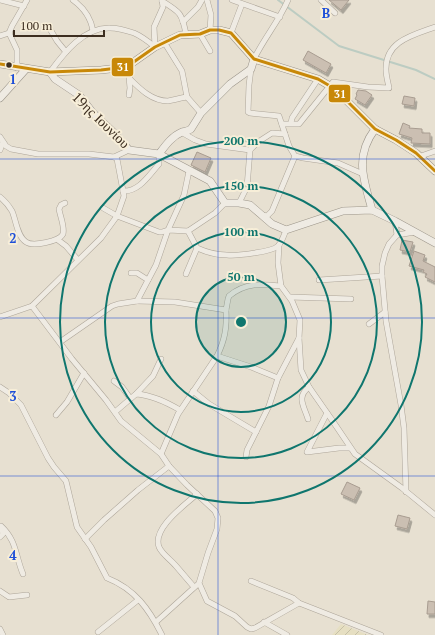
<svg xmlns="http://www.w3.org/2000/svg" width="435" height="635" viewBox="0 0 435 635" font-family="'PT Serif',serif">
	<defs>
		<pattern id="farmland-furrows" width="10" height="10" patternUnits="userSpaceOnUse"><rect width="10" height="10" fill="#e6dfc2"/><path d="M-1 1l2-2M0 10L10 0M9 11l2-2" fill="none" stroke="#c6c0a6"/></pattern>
		<filter id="shadow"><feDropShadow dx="2" dy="3.5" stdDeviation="0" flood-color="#0004"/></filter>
	</defs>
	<rect width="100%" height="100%" fill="#e7e0d1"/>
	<path fill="url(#farmland-furrows)" d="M341,624L368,635H332Z"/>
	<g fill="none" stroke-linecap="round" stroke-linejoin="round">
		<path stroke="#bcccc2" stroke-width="2" d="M278,0L339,46L416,70L435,79"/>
	</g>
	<g fill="#cbbfb2" stroke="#a89c90" filter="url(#shadow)">
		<path d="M329,0H349L341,10Z"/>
		<path d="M308,51L331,64L326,73L303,60Z"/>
		<path d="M358,90L366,91L372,95L365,105L355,99L357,95L356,94Z"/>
		<path d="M404,96L415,98L414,106L402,104Z"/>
		<path d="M403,123L410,126L409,128L422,129V133H430V144L411,143L412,138L399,134Z"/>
		<path d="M197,152L211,158L205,172L191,165Z"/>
		<path d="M402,240L413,242L410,252L400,250Z"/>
		<path d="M414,251L425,255L423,261L435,267V282L425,277L427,274L423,272L424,270L409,266Z"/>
		<path d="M347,482L360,488L354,500L341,494Z"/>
		<path d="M398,515L410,518L407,529L395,526Z"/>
		<path d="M428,601L435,602V614H427Z"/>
	</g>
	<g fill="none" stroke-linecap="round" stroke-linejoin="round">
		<defs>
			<g id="street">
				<path d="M0,0L24,6"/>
				<path d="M73,0C84,8 91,18 93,31"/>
				<path d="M207,0L211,15L210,30"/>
				<path d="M232,0L280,17"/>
				<path d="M321,0L335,13"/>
				<path d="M162,1C180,12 182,13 186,34"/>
				<path d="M183,22L198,7L202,0"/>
				<path d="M50,29L57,41L66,52"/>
				<path d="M9,33L12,26L27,0"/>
				<path d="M231,33L242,4"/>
				<path d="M200,34L210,51"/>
				<path d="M0,36L9,33L17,50V68"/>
				<path d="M164,42L182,71L187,97"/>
				<path d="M155,47L154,27L163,7L162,0"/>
				<path d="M254,59C264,38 279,21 288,0"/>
				<path d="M128,66L130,88L129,95"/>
				<path d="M251,69L249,85L248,112L250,113L279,116L289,146L295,156L303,158L338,163L363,174"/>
				<path d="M50,72C64,53 84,27 110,28C117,28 128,31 134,33C141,36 149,42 155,47"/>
				<path d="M130,79C140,89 152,101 168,101C174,100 180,98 187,97L201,113"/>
				<path d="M291,123L292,118L318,79"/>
				<path d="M282,124H299L333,82L368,87L389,88C388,82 386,76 386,70C385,41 413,35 435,27"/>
				<path d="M181,132L195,140L206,144L250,150L258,142L272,133L285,134"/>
				<path d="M0,137L6,146L11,149L38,154H89L114,157L117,159L124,196L117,216L101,238L32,306L72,359L106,400L121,421L161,454L169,466L187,485L215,511L218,518L217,529L208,553L199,583L207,601L235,616L247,627L251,629L255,628L299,603L381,635"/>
				<path d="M0,150L3,142"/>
				<path d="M421,156L435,151"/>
				<path d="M114,157L129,150"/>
				<path d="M123,191C139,192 149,175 159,164V154"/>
				<path d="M0,197C5,201 9,206 12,211C16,220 17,236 26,242C33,247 60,241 63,234C65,227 60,216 59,209L61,205L65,203"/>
				<path d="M239,203L247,187L250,150"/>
				<path d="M103,208L117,216L159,232H162L168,230L188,231L197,248C206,252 216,255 227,255C236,256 272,252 278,246C282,242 284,235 286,230"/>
				<path d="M262,215L267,216L272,211L295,156"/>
				<path d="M395,221L397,235L415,232"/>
				<path d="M188,231L215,213L225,203"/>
				<path d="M397,235L389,244L385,253L382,266V276L386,321L401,405L404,428L406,492"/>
				<path d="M58,240L66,246L78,260"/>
				<path d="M279,245L278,263L281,286L292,301L300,320L299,338L301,370L309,387L332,420L355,454L402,488L435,515"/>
				<path d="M131,273H137L148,280"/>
				<path d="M186,274L197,248"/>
				<path d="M319,280L382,276"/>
				<path d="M290,297L351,299"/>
				<path d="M137,301L175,302L226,310C227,327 225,340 217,356"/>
				<path d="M226,310L228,299L229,296C246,282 262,284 281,286"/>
				<path d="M0,317L32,306"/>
				<path d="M369,324L385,312"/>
				<path d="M60,342L112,306L118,304L137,301L156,265L168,230L184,195L189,171"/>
				<path d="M114,381L122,387L130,398"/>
				<path d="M0,387L9,393L21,405L48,458L54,467L66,481L77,527L91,547L107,578C135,589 149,609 162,635"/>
				<path d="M193,391L209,404L256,432L269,406L278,378"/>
				<path d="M136,394L153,376L161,359"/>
				<path d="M115,412L136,394C152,395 166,402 180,410"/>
				<path d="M327,413L307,452L339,448H350"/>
				<path d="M56,415L67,402L84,373"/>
				<path d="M308,419C304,406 296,397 309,387"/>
				<path d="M161,454L178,414L217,356L251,367L278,378L299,338"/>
				<path d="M246,457L247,450L256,432"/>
				<path d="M0,537L3,534L1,526C17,541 15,555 23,574"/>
				<path d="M85,539L104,520L138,490L169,466"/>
				<path d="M251,581L293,598L299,603"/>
				<path d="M194,587C188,580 182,573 176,566C171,560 162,554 159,547C152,528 185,505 197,494"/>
				<path d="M0,591L9,597L27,595"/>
				<path d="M156,622L197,585"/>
				<path d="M264,622L287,635"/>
				<path d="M0,629L3,635"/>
				<path d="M98,632L138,600"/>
			</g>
			<g id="secondary">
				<path d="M0,64L50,72L101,70L118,68L128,66L155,47L180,35L200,34L210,30H219L231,33L254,59L318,79L335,89L375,129L396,140L416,153L435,171"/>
				<path d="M50,72L55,79L79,95L93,113L113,132L129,150L159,154L210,181L225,203H239L250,205L272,224L286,230L343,211L372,210L395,221L435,243"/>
				<path d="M0,98L26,69"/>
				<path d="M159,154C165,146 172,136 182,132C186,131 188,131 191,129L201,113L230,84L251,69L254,59"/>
				<path d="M372,210C364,180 354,157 375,129"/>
			</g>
		</defs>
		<use href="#street" stroke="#ada599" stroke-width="6"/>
		<use href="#secondary" stroke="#9c958a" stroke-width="8"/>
		<use href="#street" stroke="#efebe3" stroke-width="5"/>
		<use href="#secondary" stroke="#efebe3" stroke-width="7"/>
		<defs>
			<path id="bus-1" d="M0,64L50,72L101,70L118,68L128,66L155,47L180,35L200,34L210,30H219L231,33L254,59L318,79L335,89L375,129L396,140L416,153L435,171"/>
		</defs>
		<use href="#bus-1" stroke="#f7eed8" stroke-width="6"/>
		<use href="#bus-1" stroke="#c88808" stroke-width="3"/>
	</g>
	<path fill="none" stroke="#1d4ed8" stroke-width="1" stroke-opacity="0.55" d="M218,0V635M0,159H435M0,318H435M0,476H435"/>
	<circle cx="241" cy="322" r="45" fill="#0f766e" fill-opacity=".12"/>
	<g fill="none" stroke="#0f766e" stroke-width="2">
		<circle cx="241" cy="322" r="45"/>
		<circle cx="241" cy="322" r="90"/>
		<circle cx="241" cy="322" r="136"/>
		<circle cx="241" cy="322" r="181"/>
	</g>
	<circle fill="#3d2e20" stroke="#f7eed8" stroke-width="1.5" cx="9" cy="65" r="3.5"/>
	<g text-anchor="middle" stroke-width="4" stroke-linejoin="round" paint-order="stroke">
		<g font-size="14" fill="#3d2e20" stroke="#f7eed8">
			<text transform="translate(101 120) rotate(44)" y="5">19ης Ιουνίου</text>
		</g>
	</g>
	<g font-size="13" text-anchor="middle" font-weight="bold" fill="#1d4ed8" stroke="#f7eed8" stroke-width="4" stroke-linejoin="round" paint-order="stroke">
		<text x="326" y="18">B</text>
		<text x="13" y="84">1</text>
		<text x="13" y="243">2</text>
		<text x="13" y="401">3</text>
		<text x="13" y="560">4</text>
	</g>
	<circle cx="241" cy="322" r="6" fill="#0f766e" stroke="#f7eed8" stroke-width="2"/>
	<g font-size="12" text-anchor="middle" font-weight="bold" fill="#0f766e" stroke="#f7eed8" stroke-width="4" stroke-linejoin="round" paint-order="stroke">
		<text x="241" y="145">200 m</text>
		<text x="241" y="190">150 m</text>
		<text x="241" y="236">100 m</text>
		<text x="241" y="281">50 m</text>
	</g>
	<g stroke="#f7eed8" stroke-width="1.5">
		<rect x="111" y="57" width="23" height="20" rx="4" fill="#c88808"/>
		<rect x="328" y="84" width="23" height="19" rx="4" fill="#c88808"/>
	</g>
	<g font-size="11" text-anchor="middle" font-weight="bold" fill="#fff">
		<text x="123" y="71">31</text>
		<text x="340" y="98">31</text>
	</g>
	<path d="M14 30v6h90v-6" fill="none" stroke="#3d2e20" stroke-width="2"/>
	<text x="20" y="30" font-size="12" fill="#3d2e20" stroke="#f7eed8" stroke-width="3" paint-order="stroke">100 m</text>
</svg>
